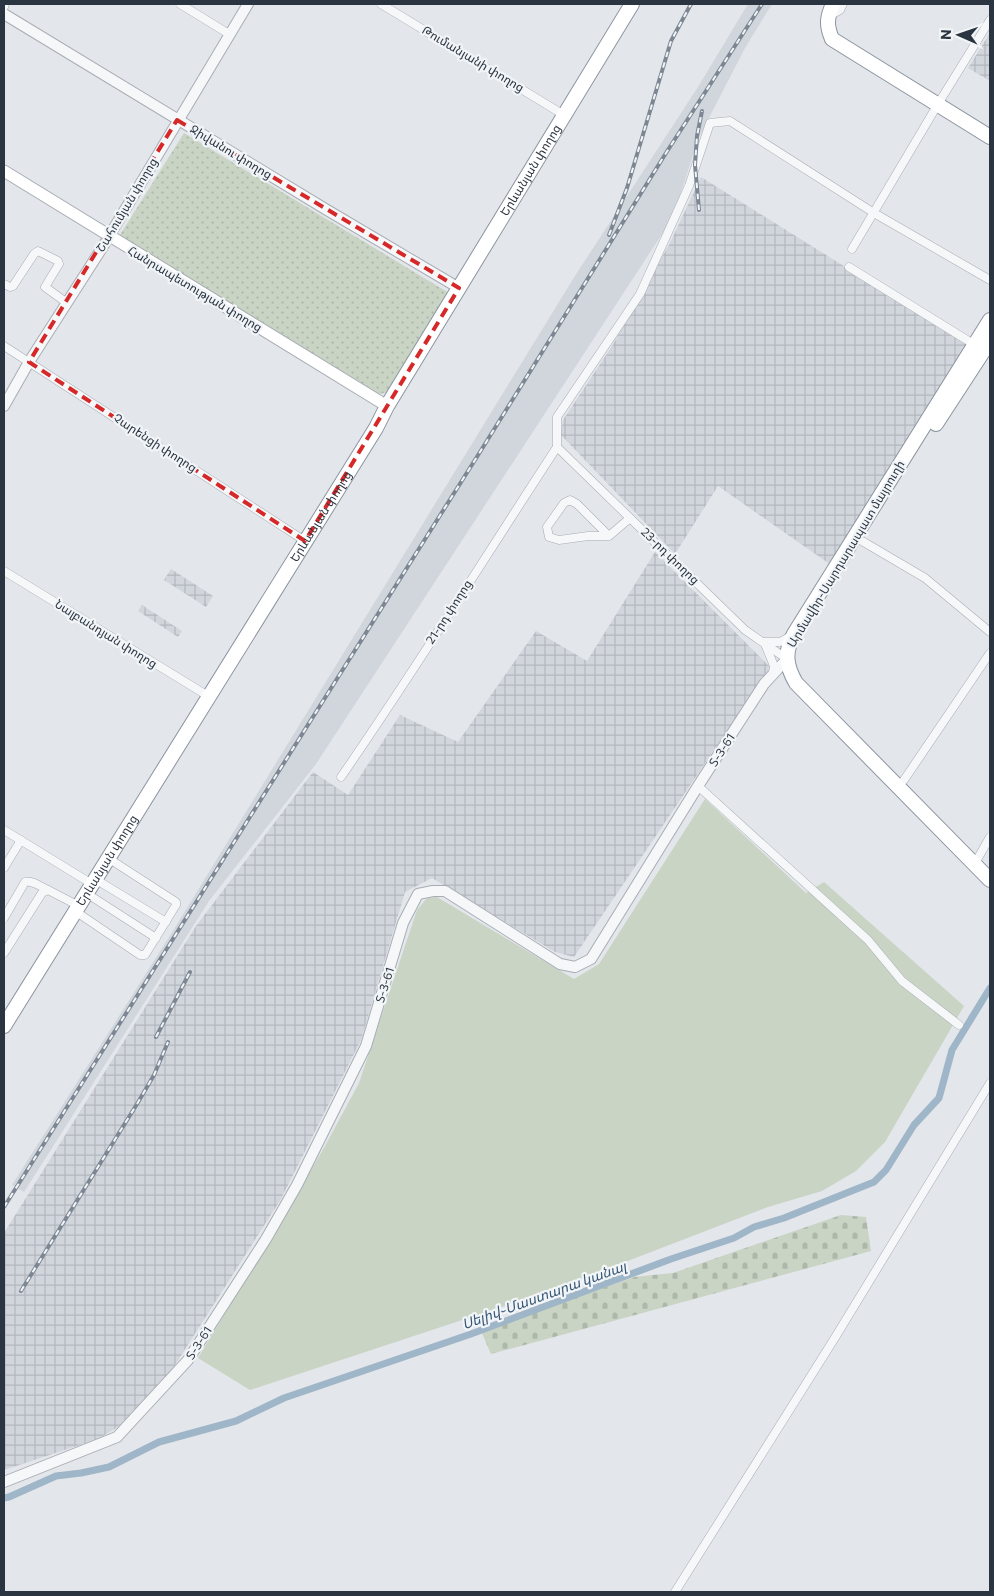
<svg xmlns="http://www.w3.org/2000/svg" width="994" height="1596" viewBox="0 0 994 1596" font-family="Commissioner,'Noto Sans Armenian',sans-serif">
	<defs>
		<pattern id="industrial-grid" width="8" height="8" patternUnits="userSpaceOnUse" patternTransform="scale(1.25)"><rect width="8" height="8" fill="#d1d5dc"/><path d="M0 4h8M4 0v8" fill="none" stroke="#b4b7be"/></pattern>
		<pattern id="cemetery-stones" width="16" height="16" patternUnits="userSpaceOnUse" patternTransform="scale(1.25)"><rect width="16" height="16" fill="#c9d4c4"/><path d="M2 7V4a2 2 0 0 1 4 0v3zM10 15v-3a2 2 0 0 1 4 0v3z" fill="#adb7aa"/></pattern>
		<pattern id="park-dots" width="8" height="8" patternUnits="userSpaceOnUse" patternTransform="scale(1.25)"><rect width="8" height="8" fill="#c9d4c4"/><path d="M2 2h.1M6 6h.1" fill="none" stroke="#adb7aa" stroke-width="1.8" stroke-linecap="round"/></pattern>
	</defs>
	<rect width="100%" height="100%" fill="#e3e6ea"/>
	<path fill="#d1d5dc" d="M748,4H772L745,48L698,139L677,205L664,231L316,764L209,901L24,1192L12,1185L171,934L575,276L698,87Z"/>
	<g fill="url(#industrial-grid)">
		<path d="M990,33V81L968,68Z"/>
		<path d="M701,177L972,346L831,565L718,486L675,554L561,435L563,420L612,346L670,243Z"/>
		<path d="M655,552L770,667L574,957L555,952L432,878L405,892L361,1040L281,1199L168,1376L118,1427L98,1439L4,1470V1233L196,926L313,772L348,795L400,715L458,742L536,631L587,661Z"/>
		<path d="M171,569L213,596L206,607L164,580Z"/>
		<path d="M142,605L182,631L178,637L138,611Z"/>
	</g>
	<path fill="url(#cemetery-stones)" d="M841,1215L866,1217L871,1251L491,1354L481,1331L634,1277L673,1273Z"/>
	<path fill="url(#park-dots)" d="M184,133L449,293L390,392L374,395L118,238Z"/>
	<path fill="#c9d4c4" d="M705,799L806,893L824,882L964,1006L885,1142L856,1171L822,1191L768,1207L547,1292L250,1390L198,1358L324,1148L359,1083L417,910L427,898L437,897L574,979L599,964Z"/>
	<g fill="none" stroke-linecap="round" stroke-linejoin="round">
		<path stroke="#9fb6c8" stroke-width="7" d="M4,1498L9,1497L56,1476L81,1473L109,1467L159,1442L236,1421L284,1398L471,1334L671,1259L734,1238L754,1227L784,1218L874,1182L886,1170L914,1125L939,1098L952,1050L990,988"/>
		<defs>
			<g id="minor">
				<path d="M180,4L229,34"/>
				<path d="M381,4L564,115"/>
				<path d="M4,7L5,4"/>
				<path d="M829,16L840,10L843,4"/>
				<path d="M852,249L938,104L990,20"/>
				<path d="M849,267L975,345"/>
				<path d="M4,284L10,287L13,286L34,254L38,251L58,261L59,264L45,287L67,303"/>
				<path d="M4,346L305,541"/>
				<path d="M557,447V417L640,294L689,186L710,123L730,121L874,213L990,280"/>
				<path d="M557,447L745,630L787,659"/>
				<path d="M609,536L577,504L570,500L564,503L547,527L549,537L559,540L588,536H609L630,518"/>
				<path d="M862,541L925,578L990,632"/>
				<path d="M4,571L208,696"/>
				<path d="M764,642H780L793,635"/>
				<path d="M765,644L774,666L773,674"/>
				<path d="M341,777C416,669 485,557 557,447"/>
				<path d="M904,780L990,653"/>
				<path d="M698,786L868,940L902,981L959,1025"/>
				<path d="M4,830L92,884"/>
				<path d="M978,858L990,837"/>
				<path d="M4,868L21,840"/>
				<path d="M95,879L166,922"/>
				<path d="M86,893L156,938"/>
				<path d="M75,911L140,955H145L176,905V902L108,858"/>
				<path d="M4,918L25,882C33,880 41,887 48,890"/>
				<path d="M4,953L42,893L48,890L79,906"/>
				<path d="M675,1592L836,1336L990,1083"/>
			</g>
			<g id="tertiary">
				<path d="M4,14L327,210L459,288"/>
				<path d="M4,406L29,362L102,248L248,4"/>
				<path d="M4,1482L117,1437L188,1360L266,1239L297,1185L366,1046L403,923L418,894L433,891H445L560,964L575,967L591,959L698,786L764,684L787,659"/>
			</g>
			<path id="secondary" d="M4,171L387,406"/>
			<g id="trunk">
				<path d="M833,4C827,17 826,25 832,39L990,137"/>
				<path d="M990,320L794,634C784,652 786,666 796,683L990,880"/>
				<path d="M936,424L990,341"/>
				<path id="s1" d="M4,1026L376,428L387,406L632,4"/>
			</g>
		</defs>
		<use href="#minor" stroke="#a8adb4" stroke-width="9"/>
		<use href="#tertiary" stroke="#a8adb4" stroke-width="12"/>
		<use href="#secondary" stroke="#a8adb4" stroke-width="13"/>
		<use href="#trunk" stroke="#8b95a0" stroke-width="16"/>
		<use href="#minor" stroke="#f5f7f9" stroke-width="8"/>
		<use href="#tertiary" stroke="#f5f7f9" stroke-width="10"/>
		<use href="#secondary" stroke="#fff" stroke-width="11"/>
		<use href="#trunk" stroke="#fff" stroke-width="14"/>
		<defs>
			<g id="rail">
				<path d="M699,210L695,165L697,136L702,111"/>
				<path d="M609,235L627,188L671,41L691,4"/>
				<path d="M156,1037L190,972"/>
				<path d="M4,1207L480,452L666,153L762,4"/>
				<path d="M21,1291L137,1104L154,1075L168,1042"/>
			</g>
		</defs>
		<use href="#rail" stroke="#7d8793" stroke-width="4"/>
		<use href="#rail" stroke="#f2f5f8" stroke-width="2" stroke-dasharray="5.5" stroke-linecap="butt"/>
	</g>
	<path fill="none" stroke="#d62828" stroke-width="4" stroke-dasharray="10 6" stroke-linejoin="round" d="M177,120L459,288L305,541L29,362Z"/>
	<g text-anchor="middle" stroke-width="4.5" stroke-linejoin="round" paint-order="stroke">
		<g font-size="12" fill="#2b3542" stroke="#f2f5f8">
			<text transform="translate(473 59) rotate(31)" y="4">Թումանյանի փողոց</text>
			<text transform="translate(231 152) rotate(31)" y="4">Ջիվանու փողոց</text>
			<text dy="4" stroke="none"><textPath href="#s1" startOffset="1005">Երևանյան փողոց</textPath></text>
			<text transform="translate(127 205) rotate(-59)" y="4">Շահումյան փողոց</text>
			<text transform="translate(195 289) rotate(31)" y="4">Հանրապետության փողոց</text>
			<text transform="translate(155 443) rotate(33)" y="4">Չարենցի փողոց</text>
			<text dy="4" stroke="none"><textPath href="#s1" startOffset="600">Երևանյան փողոց</textPath></text>
			<text transform="translate(846 554) rotate(-59)" y="4">Արմավիր-Սարդարապատ մայրուղի</text>
			<text transform="translate(670 556) rotate(44)" y="4">23-րդ փողոց</text>
			<text transform="translate(449 612) rotate(-57)" y="4">21-րդ փողոց</text>
			<text transform="translate(106 634) rotate(32)" y="4">Նալբանդյան փողոց</text>
			<text transform="translate(722 750) rotate(-57)" y="4">Տ-3-61</text>
			<text dy="4" stroke="none"><textPath href="#s1" startOffset="195">Երևանյան փողոց</textPath></text>
			<text transform="translate(385 985) rotate(-73)" y="4">Տ-3-61</text>
			<text transform="translate(199 1343) rotate(-57)" y="4">Տ-3-61</text>
		</g>
		<g font-size="14" font-style="italic" fill="#375774" stroke="#f2f5f8">
			<text transform="translate(544 1295) rotate(-20)" y="5">Սելիվ֊Մաստարա կանալ</text>
		</g>
	</g>
	<rect width="994" height="1596" fill="none" stroke="#2b3542" stroke-width="10"/>
	<g transform="translate(959 35) rotate(272)" stroke="#f2f5f8" stroke-width="4" paint-order="stroke">
	<path d="M0-4L9 19L0 12L-9 19Z" fill="#2b3542"/>
	<text y="-8" font-size="14" font-weight="bold" text-anchor="middle" fill="#2b3542">N</text>
	</g>
</svg>
